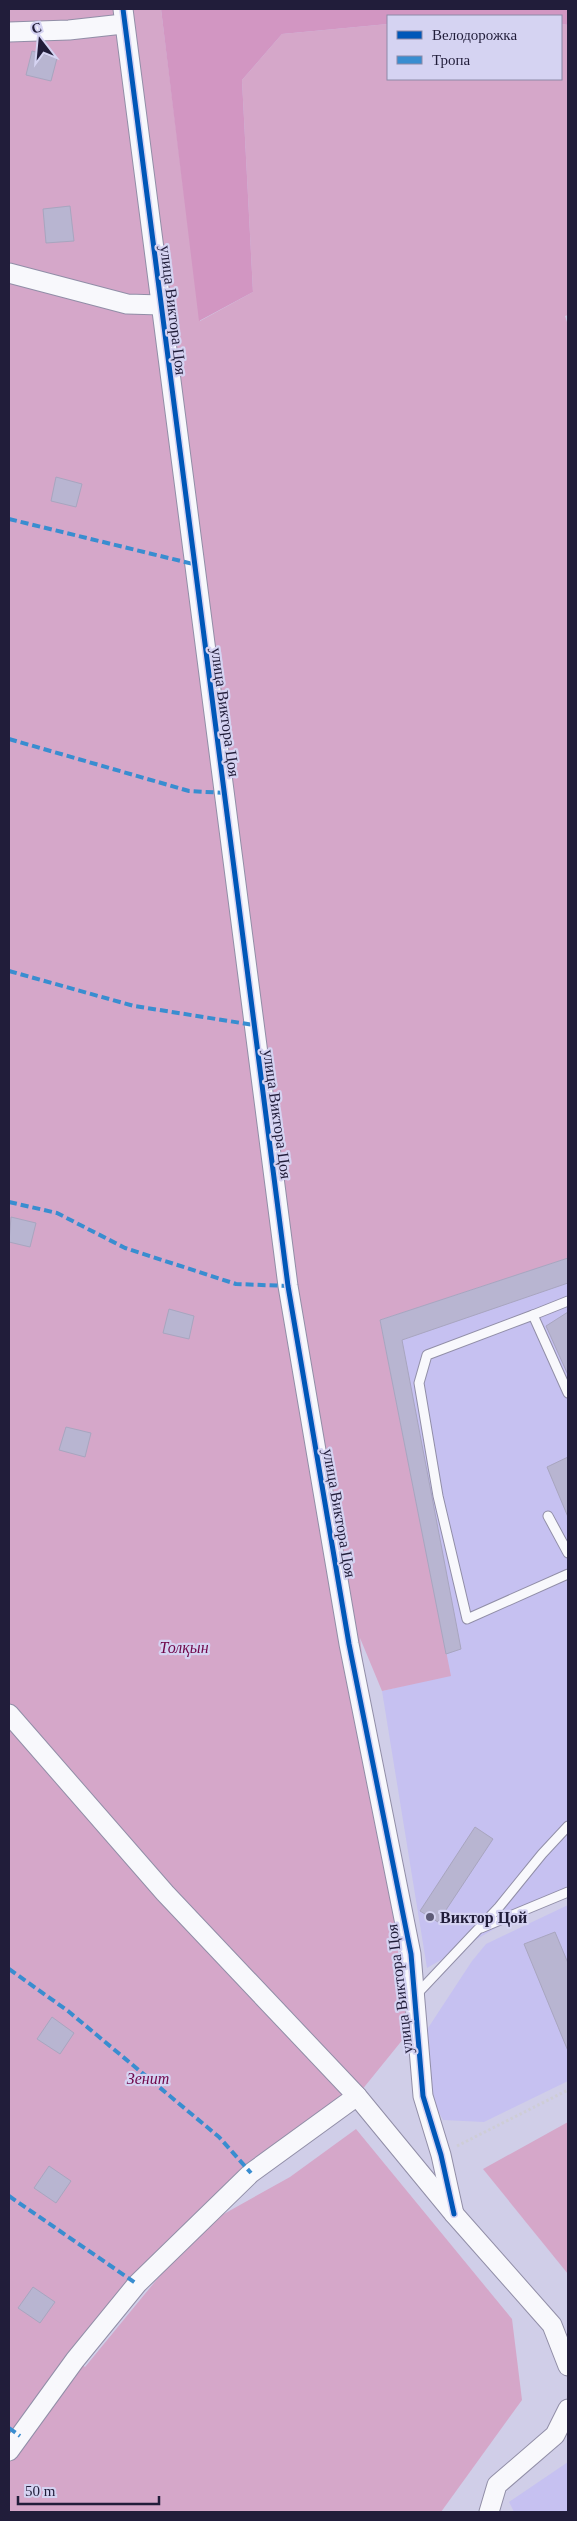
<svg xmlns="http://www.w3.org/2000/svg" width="577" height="2521" viewBox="0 0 577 2521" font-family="Georgia,serif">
	<rect width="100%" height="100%" fill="#d0cee8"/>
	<g fill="#c6c1f1">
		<path d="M568,1258V1886L427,1968L382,1691L450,1675L380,1320Z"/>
		<path d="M568,1905V2081L484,2122L443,2120L434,2104L426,2053L428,2028L472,1961L486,1944Z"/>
		<path d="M568,2462V2512H514L509,2502Z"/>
	</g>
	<g fill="#d5a7c9">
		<path d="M9,9H161L200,321L253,292L242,80L282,34L388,24V79H561V24L568,25V315L565,316L568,325V1258L380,1320L451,1676L382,1691L360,1638L408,2033L357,2096L251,2173L75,2360L85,2367L167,2267L222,2215L290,2177L356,2129L512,2319L522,2400L441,2512H9Z"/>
		<path d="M568,2122V2274L483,2169Z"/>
	</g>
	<path fill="#d296c2" d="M161,9H568V25L561,24V16H388V24L282,34L242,80L253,292L199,321Z"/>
	<g fill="#b8b5d1" stroke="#a8a5bf">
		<path d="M32,51L57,58L51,81L26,75Z"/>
		<path d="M70,206L74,241L46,243L43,209Z"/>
		<path d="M56,477L82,484L76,507L51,501Z"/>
		<path d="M11,1217L36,1223L30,1247L9,1242Z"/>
		<path d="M568,1258V1283L402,1340L461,1649L446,1654L380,1320Z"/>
		<path d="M169,1309L194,1316L189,1339L163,1333Z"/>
		<path d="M568,1312V1375L546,1326Z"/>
		<path d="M66,1427L91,1433L85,1457L59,1450Z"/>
		<path d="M568,1457V1517L547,1467Z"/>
		<path d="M475,1827L493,1839L438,1922L420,1911Z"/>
		<path d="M555,1932L568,1963V2051L524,1944Z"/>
		<path d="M52,2017L74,2033L60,2054L37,2039Z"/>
		<path d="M49,2166L71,2181L56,2203L34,2188Z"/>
		<path d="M33,2287L55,2302L40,2323L18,2308Z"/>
	</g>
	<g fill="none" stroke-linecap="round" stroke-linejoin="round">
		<defs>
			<g id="lane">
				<path d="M533,1315L568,1301"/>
				<path d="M568,1393L533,1315L427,1355L419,1383L438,1496L467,1619L568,1574"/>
				<path d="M548,1516L568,1553"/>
				<path d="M481,1928L568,1892"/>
				<path d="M416,1995L499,1907L542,1854L568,1826"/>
			</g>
			<g id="street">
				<path d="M123,9L288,1286L349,1644L411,1954L423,2096L441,2155L454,2214"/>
				<path d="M9,32L69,30L123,24"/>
				<path d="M9,273L127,304L161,305"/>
				<path d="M9,1714L165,1893L357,2096L454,2214L552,2325L568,2366"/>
				<path d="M9,2451L75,2360L137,2284L251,2173L357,2096"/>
				<path d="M489,2512L497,2485L555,2435L568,2409"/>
			</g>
		</defs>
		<use href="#lane" stroke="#918ea7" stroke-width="11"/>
		<use href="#street" stroke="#918ea7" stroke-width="21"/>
		<path stroke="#cecdd6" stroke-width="3" stroke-dasharray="2.5 2.5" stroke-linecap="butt" d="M457,2146L568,2090"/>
		<use href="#lane" stroke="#f8f8fc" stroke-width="9"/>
		<use href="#street" stroke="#f8f8fc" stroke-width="19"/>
		<g stroke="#398dd0" stroke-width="4" stroke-dasharray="8 4" stroke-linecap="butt">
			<path d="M9,519L193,564"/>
			<path d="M9,739L189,791L225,793"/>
			<path d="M9,971L134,1006L254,1025"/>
			<path d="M9,1202L57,1213L125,1248L236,1284L288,1286"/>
			<path d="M9,1969L68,2011L219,2137L251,2173"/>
			<path d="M9,2196L137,2284"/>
			<path d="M9,2428L20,2436"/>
		</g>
		<defs>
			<path id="cycleway" d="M123,9L288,1286L349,1644L411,1954L423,2096L441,2155L454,2214"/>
		</defs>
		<use href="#cycleway" stroke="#d5d3f2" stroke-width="8"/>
		<use href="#cycleway" stroke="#0057b8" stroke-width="5"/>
	</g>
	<circle fill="#5e5b77" stroke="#d5d3f2" stroke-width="2" cx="430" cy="1917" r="5"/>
	<g text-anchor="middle" stroke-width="4.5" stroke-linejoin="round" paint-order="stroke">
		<g font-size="16" fill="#211d3a" stroke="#d5d3f2">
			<text transform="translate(174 310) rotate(83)" y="6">улица Виктора Цоя</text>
			<text transform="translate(226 712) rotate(82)" y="6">улица Виктора Цоя</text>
			<text transform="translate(278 1114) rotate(82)" y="6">улица Виктора Цоя</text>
			<text transform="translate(340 1513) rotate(80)" y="6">улица Виктора Цоя</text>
			<text transform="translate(399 1989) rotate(-97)" y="6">улица Виктора Цоя</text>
		</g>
		<g font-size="16" font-style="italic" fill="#6f074a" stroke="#d5d3f2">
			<text x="184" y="1653">Толқын</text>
			<text x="148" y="2084">Зенит</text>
		</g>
		<g font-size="16" font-weight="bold" fill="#211d3a" stroke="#d5d3f2" text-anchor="start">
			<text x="440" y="1923">Виктор Цой</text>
		</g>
	</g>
	<rect width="577" height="2521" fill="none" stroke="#211d3a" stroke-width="20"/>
	<rect x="387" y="15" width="175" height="65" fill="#d5d3f2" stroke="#8d8aa8"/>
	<rect x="397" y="31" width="25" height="8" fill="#0057b8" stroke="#8d8aa8"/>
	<text x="432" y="40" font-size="15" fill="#211d3a">Велодорожка</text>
	<rect x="397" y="56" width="25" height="8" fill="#398dd0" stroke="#8d8aa8"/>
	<text x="432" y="65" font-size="15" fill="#211d3a">Тропа</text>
	<g transform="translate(40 40) rotate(344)" stroke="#d5d3f2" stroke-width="4" paint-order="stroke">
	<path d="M0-4L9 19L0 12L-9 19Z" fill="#211d3a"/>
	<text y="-8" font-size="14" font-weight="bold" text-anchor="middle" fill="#211d3a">С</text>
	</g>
	<path d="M18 2496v8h141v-8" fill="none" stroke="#211d3a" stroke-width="2.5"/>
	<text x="25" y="2496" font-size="15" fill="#211d3a" stroke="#d5d3f2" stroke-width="4" paint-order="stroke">50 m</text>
</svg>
